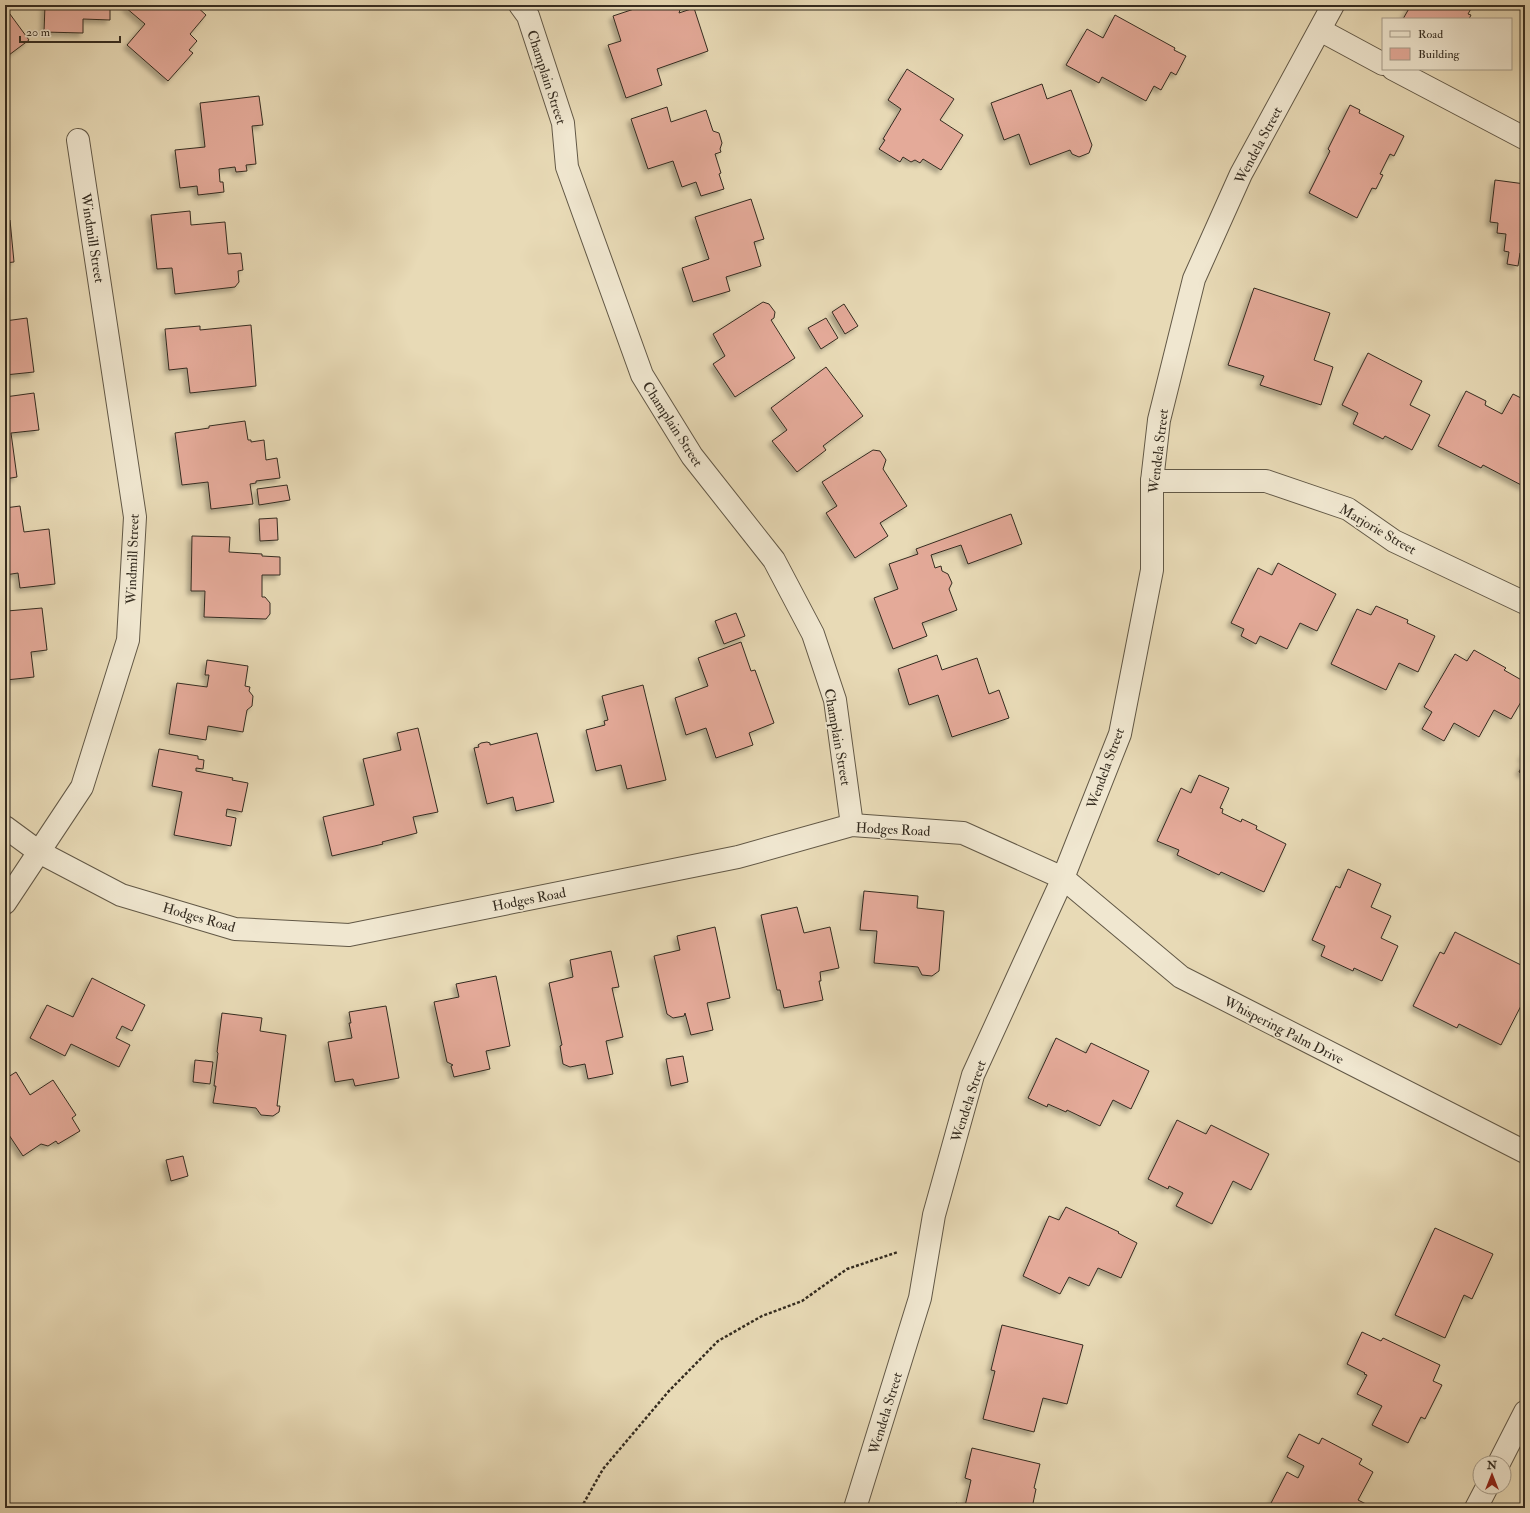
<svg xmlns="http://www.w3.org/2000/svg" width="1530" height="1513" viewBox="0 0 1530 1513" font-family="'IM FELL Double Pica',serif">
	<defs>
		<filter id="shadow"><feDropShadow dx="-3.5" dy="3.5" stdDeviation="2" flood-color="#0004"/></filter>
	</defs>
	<rect width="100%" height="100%" fill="#e8dab6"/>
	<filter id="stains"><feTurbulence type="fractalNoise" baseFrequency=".005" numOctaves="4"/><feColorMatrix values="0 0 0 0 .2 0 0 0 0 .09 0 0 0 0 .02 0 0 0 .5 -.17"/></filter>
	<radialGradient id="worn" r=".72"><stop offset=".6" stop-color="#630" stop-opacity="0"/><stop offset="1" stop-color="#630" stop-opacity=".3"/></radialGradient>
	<g fill="#e4aa99" stroke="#352c20" filter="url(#shadow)">
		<path d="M45,5H110V20L83,19V33L44,32Z"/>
		<path d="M127,5H195L206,15L190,34L197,41L189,50L193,53L168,81L127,45L145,24L125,7Z"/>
		<path d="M646,5H678L680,10L679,13L694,8L708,51L657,69L662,85L626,98L608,45L621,41L613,16Z"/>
		<path d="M1411,5H1473L1468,14L1471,15L1469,19H1403Z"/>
		<path d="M7,10L29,40L5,58V11Z"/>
		<path d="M1115,15L1175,48L1174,50L1186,56L1176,75L1171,72L1161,90L1154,86L1146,101L1102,77L1099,83L1066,65L1087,29L1103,38Z"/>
		<path d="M907,69L954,99L940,120L963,135L941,170L923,159L920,163L915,160L911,162L903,157L900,162L879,149L885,140L883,139L901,109L888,100Z"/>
		<path d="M1042,84L1047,99L1071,90L1092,145L1089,153L1079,157L1072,154L1070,150L1030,165L1019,134L1004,140L991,103Z"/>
		<path d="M259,96L263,125L252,126L256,164L246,165L247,171L236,172L235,167L219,169L220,182H223L224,192L198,195L197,186L180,188L175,150L205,147L200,103Z"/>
		<path d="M1350,105L1360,110L1359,113L1404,136L1394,156L1390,154L1380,174L1383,175L1376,189L1372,188L1357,218L1309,193L1330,151L1328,149Z"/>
		<path d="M667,107L671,122L706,110L713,131L719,133L722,143L720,149L721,152L715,154L721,173L719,174L724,189L701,196L696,182L682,187L673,161L648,169L631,119Z"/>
		<path d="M1495,180L1525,184V254L1520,253L1518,266L1507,264L1509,252L1504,251L1506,234L1497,233L1498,223L1490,222Z"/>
		<path d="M751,199L764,239L754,242L761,266L726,277L730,291L693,302L682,268L709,259L695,217Z"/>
		<path d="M190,211L191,225L225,222L228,254L241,253L243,270L238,271L239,282L235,287L175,294L172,268L157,269L151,215Z"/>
		<path d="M10,220L14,262L5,263V221Z"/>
		<path d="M1254,288L1330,313L1314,360L1333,367L1321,405L1260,385L1264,376L1228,365Z"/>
		<path d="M763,302L769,304L775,312L774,318L771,320L795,358L735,397L713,364L725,356L713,334Z"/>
		<path d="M844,304L858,326L845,334L832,312Z"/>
		<path d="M27,318L34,372L5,375V321Z"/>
		<path d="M826,318L838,338L821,349L808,328Z"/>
		<path d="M251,325L256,386L190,393L187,368L169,370L165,329L200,326V330Z"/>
		<path d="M1368,353L1422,381L1410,405L1430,415L1412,450L1385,436L1383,439L1353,424L1358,413L1342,405Z"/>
		<path d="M826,367L863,416L823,446L826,450L797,472L772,441L787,430L771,408Z"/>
		<path d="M1466,391L1486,401L1485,405L1502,414L1513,394L1525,400V487L1483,465L1481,468L1438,446Z"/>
		<path d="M34,393L39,430L11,433L17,477L5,479V397Z"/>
		<path d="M245,421L248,440H251V442L264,440L266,460L277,458L280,478L256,481V483L250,484L253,504L211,509L208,482L182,485L175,433L209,428V426Z"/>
		<path d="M873,450L880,451L886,460L883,469L907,506L880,523L888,536L855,558L826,513L837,506L822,482Z"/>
		<path d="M287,485L290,500L259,505L257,489Z"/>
		<path d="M20,506L24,532L49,529L55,584L20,588L18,573L5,575V508Z"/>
		<path d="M1011,514L1022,544L968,564L961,545L931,555L935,568L941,566L942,571L948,574L952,583L949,589L957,610L922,623L927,636L893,649L874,598L898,589L889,564L918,554L916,549Z"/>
		<path d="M277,518L278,540L260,541L259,519Z"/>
		<path d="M192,536L230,537L229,552L262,554V556L280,557V575H262V597H265L270,603V614L266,619L204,617L205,591H191Z"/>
		<path d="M1278,563L1336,594L1317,631L1300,623L1287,649L1260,636L1256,644L1241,636L1244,629L1231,623L1258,568L1272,575Z"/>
		<path d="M1376,606L1408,620L1407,623L1435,636L1418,672L1399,663L1386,690L1331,664L1357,609L1371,615Z"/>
		<path d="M42,608L47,650L31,652L34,677L6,680L5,682V619H7V611Z"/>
		<path d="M736,613L745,636L724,644L715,621Z"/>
		<path d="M741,642L751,671L755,670L774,723L749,733L753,745L716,758L706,728L686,735L675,698L708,686L698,658Z"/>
		<path d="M1474,650L1506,668L1504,670L1525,682V695L1511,719L1494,710L1479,737L1454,723L1444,741L1422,729L1432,712L1424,707L1455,654L1467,661Z"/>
		<path d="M937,655L942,670L977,658L989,694L999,690L1009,718L952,737L938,695L909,705L898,669Z"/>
		<path d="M207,660L248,666L245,686L250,687L249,691L253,696L252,706L247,710L243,732L208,726L206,740L169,734L177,683L207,687L209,675H205Z"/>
		<path d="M643,685L666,780L627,789L621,765L596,771L586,730L605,725L604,721L608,720L602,696Z"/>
		<path d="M418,728L438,812L413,817L417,833L382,842L383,844L332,856L323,817L374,805L363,759L401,750L397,733Z"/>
		<path d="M537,733L554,802L516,811L513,797L487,804L474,748L479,747L478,745L481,743L487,742L490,743V745Z"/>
		<path d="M159,749L198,756V759L204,760L203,769L196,768V771L233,778L232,780L248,783L242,812L227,809L226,816L236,818L231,846L174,835L182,792L152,786Z"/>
		<path d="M1525,752V775L1519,772L1525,760L1522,758Z"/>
		<path d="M1199,775L1229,788L1220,808L1223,809L1222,813L1241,822L1242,819L1257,826L1256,829L1286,844L1264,892L1221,872L1219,875L1177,855L1179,850L1157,841L1181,788L1191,793Z"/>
		<path d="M1348,869L1381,884L1371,907L1391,916L1381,938L1398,946L1382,981L1354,968L1353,971L1321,956L1325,946L1312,940L1336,886L1340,888Z"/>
		<path d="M864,891L918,896L917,908L944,911L939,971L932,976L922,975L918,967L874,963L877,931L860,930Z"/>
		<path d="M797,907L804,933L830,927L839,968L820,972L821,981H819L823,1000L784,1008L780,990H777L761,915Z"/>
		<path d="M715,927L730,998L707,1003L713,1030L691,1035L685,1013L684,1016L673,1018L667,1014L654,956L680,950L677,936Z"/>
		<path d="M1455,932L1525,967V998L1501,1045L1459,1024L1457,1028L1413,1006L1440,952L1444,954Z"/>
		<path d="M611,951L619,987L612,988L623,1037L606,1041L613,1074L588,1079L585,1064L570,1067L563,1064L560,1046L562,1045L549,983L573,977L570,960Z"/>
		<path d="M496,976L510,1046L486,1051L490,1069L454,1077L451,1066L453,1065L447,1062L434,1002L459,997L456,984Z"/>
		<path d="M92,978L145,1005L132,1031L122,1026L116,1038L130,1045L119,1067L71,1044L65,1056L30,1038L47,1005L73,1017Z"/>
		<path d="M386,1006L399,1078L355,1086L353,1079L335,1082L328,1042L352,1038L349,1023H351L349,1012Z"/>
		<path d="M222,1013L262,1018L260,1031L286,1035L277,1106H280L279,1112L273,1116L261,1115L256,1108L213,1103L216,1086H214L218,1053L217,1052Z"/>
		<path d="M1056,1038L1086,1053L1091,1043L1149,1071L1131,1109L1113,1100L1100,1126L1067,1110L1066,1112L1048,1104L1047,1107L1028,1098Z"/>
		<path d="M683,1056L688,1082L671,1086L666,1059Z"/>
		<path d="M195,1060L213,1062L210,1084L193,1082Z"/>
		<path d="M16,1072L30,1095L53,1080L76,1115L72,1118L80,1131L58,1144L56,1141L48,1146L41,1144L23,1156L5,1129V1079Z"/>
		<path d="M1177,1120L1206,1134L1211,1125L1269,1154L1251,1190L1233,1181L1212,1224L1176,1206L1183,1193L1169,1186L1168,1189L1148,1179Z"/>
		<path d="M183,1156L188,1176L171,1181L166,1160Z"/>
		<path d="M1066,1207L1119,1232L1118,1233L1137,1243L1121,1278L1098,1268L1089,1286L1069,1277L1060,1294L1023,1276L1049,1216L1059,1220Z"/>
		<path d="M1435,1228L1493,1254L1472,1299L1464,1295L1445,1338L1395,1315Z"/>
		<path d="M1002,1325L1083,1345L1067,1404L1043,1398L1034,1432L983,1419L995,1371L991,1370Z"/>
		<path d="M1362,1332L1381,1341L1383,1338L1440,1365L1433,1381L1442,1385L1425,1419L1421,1417L1408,1443L1372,1425L1382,1406L1357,1394L1367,1375L1364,1374L1365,1373L1347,1364Z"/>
		<path d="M1299,1434L1319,1444L1322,1438L1362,1459L1359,1464L1373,1472L1358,1500L1368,1505L1366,1508H1272L1269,1507L1287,1472L1298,1478L1304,1466L1287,1457Z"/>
		<path d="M972,1448L1040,1464L1034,1488L1036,1489L1032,1508H954L956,1503L965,1506L971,1480L965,1478Z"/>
	</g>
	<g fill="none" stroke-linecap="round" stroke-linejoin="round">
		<defs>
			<g id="minor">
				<path d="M520,5L528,16L563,123L567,167L642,375L692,456L774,560L813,634L835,700L852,825"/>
				<path d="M1320,30L1383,64"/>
				<path d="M1393,69L1524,138"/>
				<path d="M1152,481H1266L1348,509L1394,541L1525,603"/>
				<path d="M5,827L39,852L121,895L235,929L349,935L738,857L852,825L963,833L1063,878L1181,977L1525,1152"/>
				<path d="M5,903L82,787L128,640L135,517L78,140"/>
				<path d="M1499,1463L1525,1412"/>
				<path d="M855,1508L920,1298L934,1215L973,1075L1063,878L1120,734L1152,570V481L1159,420L1194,279L1241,174L1333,5"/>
				<path d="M1476,1508L1487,1487"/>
			</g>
		</defs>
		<use href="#minor" stroke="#625846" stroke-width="24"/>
		<path stroke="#352c20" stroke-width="2.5" stroke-dasharray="3 2" stroke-linecap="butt" d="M581,1508L603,1469L668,1392L718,1341L762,1316L802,1301L847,1269L898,1252"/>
		<use href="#minor" stroke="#f0e7d0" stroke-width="22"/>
	</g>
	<g text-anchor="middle" stroke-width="3.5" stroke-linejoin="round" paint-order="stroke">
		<g font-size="14" fill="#352c20" stroke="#f0e7d0">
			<text transform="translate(547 77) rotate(72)" y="5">Champlain Street</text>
			<text transform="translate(1258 145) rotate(-62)" y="5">Wendela Street</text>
			<text transform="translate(93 238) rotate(81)" y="5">Windmill Street</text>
			<text transform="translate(673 424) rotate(57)" y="5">Champlain Street</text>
			<text transform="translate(1158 451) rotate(-83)" y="5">Wendela Street</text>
			<text transform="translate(1378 529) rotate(30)" y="5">Marjorie Street</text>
			<text transform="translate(132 559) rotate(-88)" y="5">Windmill Street</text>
			<text transform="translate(838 737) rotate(80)" y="5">Champlain Street</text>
			<text transform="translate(1105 768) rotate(-70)" y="5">Wendela Street</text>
			<text transform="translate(893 829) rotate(3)" y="5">Hodges Road</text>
			<text transform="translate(529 899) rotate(-11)" y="5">Hodges Road</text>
			<text transform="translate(199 917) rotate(16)" y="5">Hodges Road</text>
			<text transform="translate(1284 1030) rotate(27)" y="5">Whispering Palm Drive</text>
			<text transform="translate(968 1101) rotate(-72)" y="5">Wendela Street</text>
			<text transform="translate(885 1413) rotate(-73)" y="5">Wendela Street</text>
		</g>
	</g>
	<rect width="1530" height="1513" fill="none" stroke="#e8dab6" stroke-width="20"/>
	<rect x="6" y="6" width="1518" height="1501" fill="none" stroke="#352c20" stroke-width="2"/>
	<rect x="10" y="10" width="1510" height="1493" fill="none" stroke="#352c20"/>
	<rect x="1382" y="18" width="130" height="52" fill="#f0e7d0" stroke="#a59c8a"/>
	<rect x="1390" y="31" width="20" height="6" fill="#f0e7d0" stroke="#a59c8a"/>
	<text x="1418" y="38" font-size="12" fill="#352c20">Road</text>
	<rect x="1390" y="48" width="20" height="12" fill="#e4aa99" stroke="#a59c8a"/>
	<text x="1418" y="58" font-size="12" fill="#352c20">Building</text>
	<g transform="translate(1492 1475)"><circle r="19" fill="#f0e7d0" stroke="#a59c8a"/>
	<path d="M0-3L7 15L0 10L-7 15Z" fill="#8f2418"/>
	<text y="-6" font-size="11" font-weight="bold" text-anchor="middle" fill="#352c20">N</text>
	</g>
	<path d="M20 36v6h100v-6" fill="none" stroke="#352c20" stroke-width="2"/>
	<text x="26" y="36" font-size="12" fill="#352c20" stroke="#f0e7d0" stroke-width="3" paint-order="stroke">20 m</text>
	<rect width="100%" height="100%" filter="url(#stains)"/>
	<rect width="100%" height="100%" fill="url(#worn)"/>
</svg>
